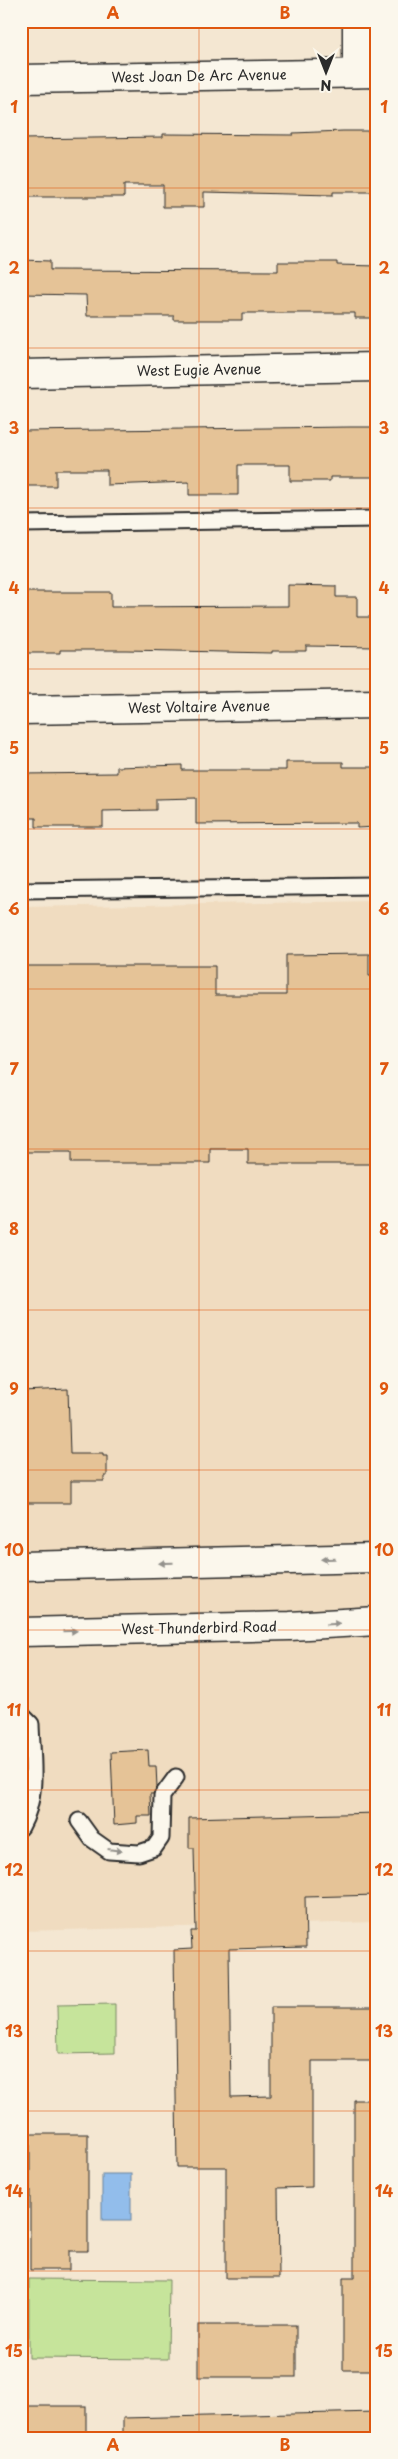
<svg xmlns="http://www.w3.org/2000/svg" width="398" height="2459" viewBox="0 0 398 2459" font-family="'Playpen Sans',sans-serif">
	<rect width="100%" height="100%" fill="#f4e7d2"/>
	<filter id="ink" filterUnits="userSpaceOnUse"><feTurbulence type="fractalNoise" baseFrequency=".02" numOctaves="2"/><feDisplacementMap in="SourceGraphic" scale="10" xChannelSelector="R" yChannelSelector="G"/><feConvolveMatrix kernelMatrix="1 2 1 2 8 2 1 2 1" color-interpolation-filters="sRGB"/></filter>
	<g filter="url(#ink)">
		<path fill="#f0dcc0" d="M377,901V1922L21,1931V907Z"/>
		<g fill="#c6e49b" stroke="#788863">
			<path d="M115,2004V2053L58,2054L57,2005Z"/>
			<path d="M29,2279L169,2280L168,2359L29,2358Z"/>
		</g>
		<rect fill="#92bdeb" stroke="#69839e" x="102" y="2174" width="29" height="46"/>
		<g fill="#e5c397" stroke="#2b2b2b">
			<path d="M343,131H377V192H333V195L204,192V207H163V185H124V197H21V139L163,137V134L293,135V133Z"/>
			<path d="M21,260L50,261V270L278,271V262H337V265L377,266V318H355V313H242V320H174V316H87L86,295L21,294Z"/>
			<path d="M350,427H377V477H330V481H290V465H238V495H189V482L107,485V470H56V486H21V431Z"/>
			<path d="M288,585L336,586V597H357V617H377V647L306,646V651H272V653L126,650H60V653H21V592H111V607L288,606Z"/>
			<path d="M286,762H343V767H377V827L357,828V823L196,824V798L156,799V810L103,811V827H36V818H21V774L117,773V767L182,765V770H286Z"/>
			<path d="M369,954V976H377V1164H248V1149H210V1163H71V1152H21V966H215V995H286V955Z"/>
			<path d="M68,1389L70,1454H103V1456H107V1476H104V1481H71V1503H21V1391Z"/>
			<path d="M148,1750L149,1766H156L157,1787L153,1794H150L151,1816H137V1823L114,1825L111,1752Z"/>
			<path d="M377,1813V1895L305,1897L306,1947L229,1949L231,2097L271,2096V2007H377V2061H312V2187L278,2188L279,2278H226V2167H177L174,1950L192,1949L191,1931H196L194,1848H189V1818Z"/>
			<path d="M354,2100H377V2370H343V2278H354Z"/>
			<path d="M30,2134H88V2251H69V2270H30Z"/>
			<rect x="198" y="2325" width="98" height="52"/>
			<rect x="21" y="2406" width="65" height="32"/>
			<path d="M377,2412V2438H123V2418Z"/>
		</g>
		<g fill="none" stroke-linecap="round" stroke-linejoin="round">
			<defs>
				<g id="lane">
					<path d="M21,524L377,519"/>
					<path d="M21,890L377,886"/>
					<path d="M21,1714L31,1724C32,1759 39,1795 21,1827"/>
					<path d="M79,1821L92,1839L109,1851L139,1853L154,1848L161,1838L162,1796L176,1777"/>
				</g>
				<g id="street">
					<path d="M357,21V73"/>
					<path d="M21,79L377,73"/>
					<path d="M21,374L377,367"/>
					<path d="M21,710L377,704"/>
				</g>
				<g id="secondary">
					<path d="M21,1566L377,1558"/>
					<path d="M21,1632L290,1626L377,1621"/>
				</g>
			</defs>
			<use href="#lane" stroke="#2b2b2b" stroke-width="19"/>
			<use href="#street" stroke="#2b2b2b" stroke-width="31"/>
			<use href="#secondary" stroke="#2b2b2b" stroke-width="31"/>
			<use href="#lane" stroke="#fbf7ec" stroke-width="15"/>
			<use href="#street" stroke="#fbf7ec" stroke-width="28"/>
			<use href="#secondary" stroke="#fbf7ec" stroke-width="28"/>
		</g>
		<defs><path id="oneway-solid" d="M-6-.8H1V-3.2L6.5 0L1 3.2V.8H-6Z" transform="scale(1.25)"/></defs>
		<g fill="#93918c">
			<use href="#oneway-solid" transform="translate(328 1559) rotate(179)"/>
			<use href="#oneway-solid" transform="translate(166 1563) rotate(179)"/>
			<use href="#oneway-solid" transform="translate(333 1624) rotate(-3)"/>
			<use href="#oneway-solid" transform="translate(70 1631) rotate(-1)"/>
			<use href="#oneway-solid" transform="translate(115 1850) rotate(8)"/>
		</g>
	</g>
	<path fill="none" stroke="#df570e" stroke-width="1" stroke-opacity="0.55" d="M199,21V2438M21,188H377M21,348H377M21,508H377M21,669H377M21,829H377M21,989H377M21,1149H377M21,1310H377M21,1470H377M21,1630H377M21,1790H377M21,1951H377M21,2111H377M21,2271H377"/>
	<g text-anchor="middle" stroke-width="4.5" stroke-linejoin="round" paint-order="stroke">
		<g font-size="14" fill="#2b2b2b" stroke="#fbf7ec">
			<text transform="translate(199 76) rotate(-1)" y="5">West Joan De Arc Avenue</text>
			<text transform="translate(199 370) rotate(-1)" y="5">West Eugie Avenue</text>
			<text transform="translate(199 707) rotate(-1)" y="5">West Voltaire Avenue</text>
			<text transform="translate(199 1628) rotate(-1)" y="5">West Thunderbird Road</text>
		</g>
	</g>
	<rect width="398" height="2459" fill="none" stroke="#fbf7ec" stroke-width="55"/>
	<g transform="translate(326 72) rotate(180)" stroke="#fbf7ec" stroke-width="4" paint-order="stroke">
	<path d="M0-4L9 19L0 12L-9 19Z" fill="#2b2b2b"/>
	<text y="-8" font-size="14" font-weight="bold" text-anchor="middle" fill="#2b2b2b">N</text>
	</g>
	<rect x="28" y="28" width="342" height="2404" fill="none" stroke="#df570e" stroke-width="2"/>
	<g font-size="16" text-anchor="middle" font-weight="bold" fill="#df570e">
		<text x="113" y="19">A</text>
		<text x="285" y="19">B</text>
		<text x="14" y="113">1</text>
		<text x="384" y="113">1</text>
		<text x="14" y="274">2</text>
		<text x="384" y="274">2</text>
		<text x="14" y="434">3</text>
		<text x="384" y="434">3</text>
		<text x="14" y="594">4</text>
		<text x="384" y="594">4</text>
		<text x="14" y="754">5</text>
		<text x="384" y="754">5</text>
		<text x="14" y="915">6</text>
		<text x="384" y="915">6</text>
		<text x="14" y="1075">7</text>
		<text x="384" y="1075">7</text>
		<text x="14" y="1235">8</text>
		<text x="384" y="1235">8</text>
		<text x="14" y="1395">9</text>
		<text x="384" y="1395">9</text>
		<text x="14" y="1556">10</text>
		<text x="384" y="1556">10</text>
		<text x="14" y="1716">11</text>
		<text x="384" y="1716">11</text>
		<text x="14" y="1876">12</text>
		<text x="384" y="1876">12</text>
		<text x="14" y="2037">13</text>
		<text x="384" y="2037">13</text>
		<text x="14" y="2197">14</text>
		<text x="384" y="2197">14</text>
		<text x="14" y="2357">15</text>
		<text x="384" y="2357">15</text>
		<text x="113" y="2451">A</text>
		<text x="285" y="2451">B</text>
	</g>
</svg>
